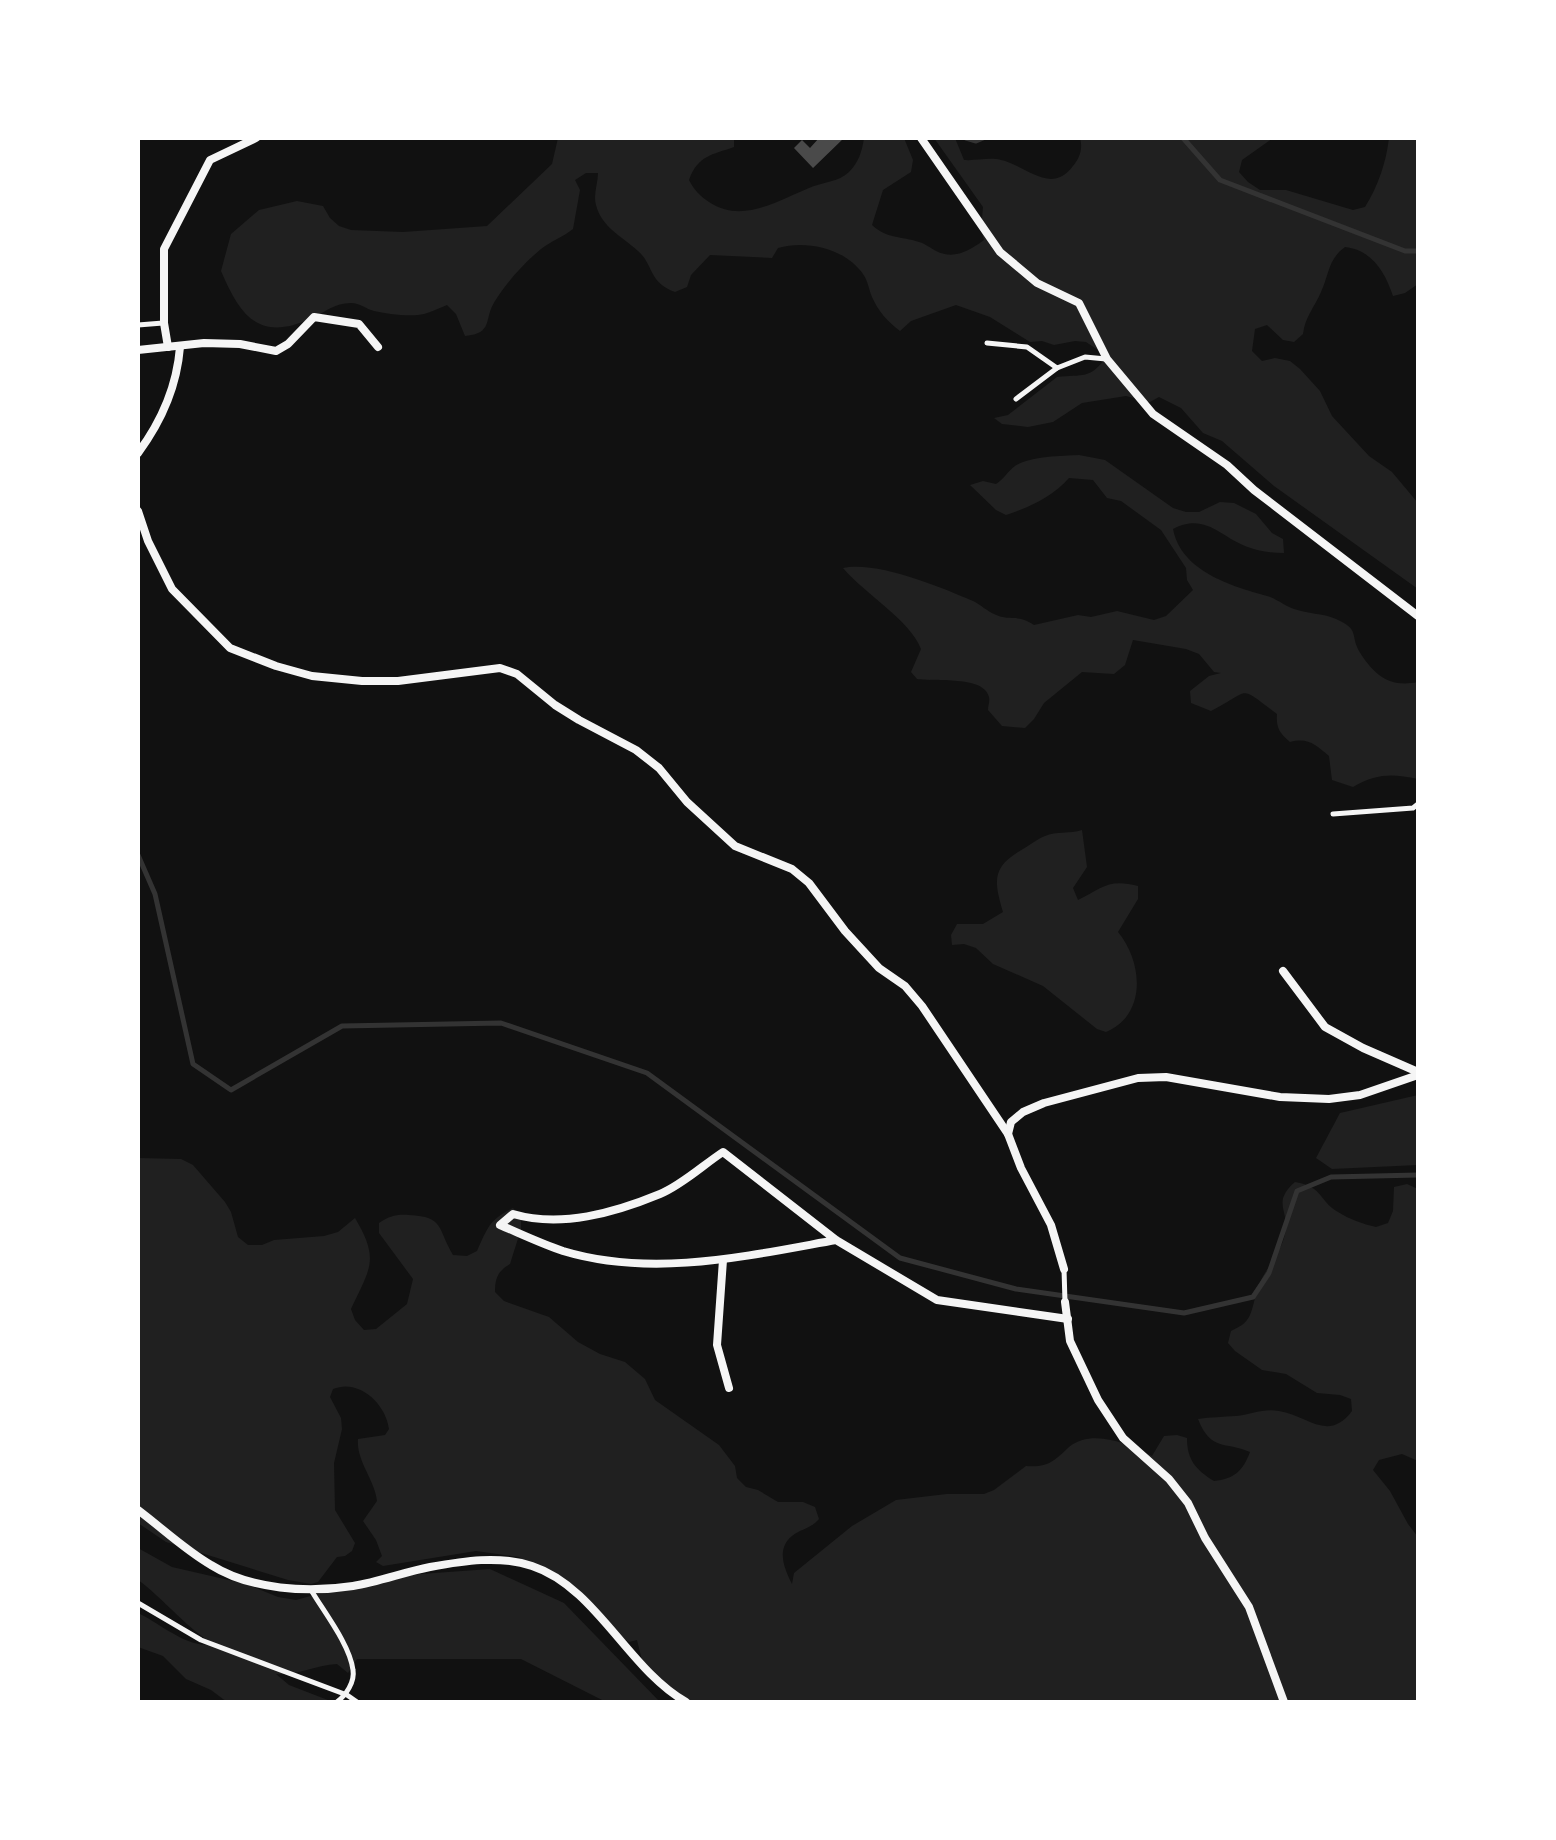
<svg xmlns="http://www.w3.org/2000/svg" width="1556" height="1840" viewBox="0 0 1556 1840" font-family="'Work Sans',sans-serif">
	<rect width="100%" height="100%" fill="#111"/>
	<g fill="#202020">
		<path d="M558,138H734V147C712,155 698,155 689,180C694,190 700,196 709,202C742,224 777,201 809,188C822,182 839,182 849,172C859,162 862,151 864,138H904L913,160L911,172L883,190L872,225C887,239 901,236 919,242C926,244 930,248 936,251C954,260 969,251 984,240L981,230L983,207L934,138H955L964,160C976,161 989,157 1001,160C1025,165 1051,196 1073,166C1080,158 1083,148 1080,138H1273L1242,160L1239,172L1248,182L1260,190H1286L1353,210L1365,207C1378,186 1386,163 1389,138H1418V284L1405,293L1393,296C1385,272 1372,250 1345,247C1328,259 1329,275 1321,292C1314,308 1305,317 1303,334L1294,342L1283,340L1267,325L1255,329L1252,351L1262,361L1275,358L1290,361L1300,369L1320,391L1332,416L1369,456L1392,472L1418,503V589L1274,486L1222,441L1203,433L1181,408L1159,397L1150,402L1126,396L1082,403L1053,422L1028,427L1002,424L994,418L1008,415L1057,377C1083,374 1090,380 1107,356L1086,342L1075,341L1054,345L1042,341L1030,342L990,317L956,305L911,321L900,331C888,322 878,311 872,297C869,290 868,281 863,274C845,248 806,240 778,248L772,258L710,255L691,275L687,287L675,292C648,282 654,265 638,251C622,236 602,228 596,205C593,195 598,183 598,173H586L575,180L580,190L573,229C563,237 551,241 541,249C524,263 506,283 495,301C483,320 494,333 465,336L456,314L447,305C439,308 431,312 424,314C411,317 387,314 374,311C366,309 360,303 351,303C334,303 326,312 312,318C260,342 241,318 221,271L231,234L259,210L297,201L323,206L330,218L339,226L351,230L403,232L487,226L552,164Z"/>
		<path d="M1079,455L1105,460L1173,508L1186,512H1199L1220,502L1234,503L1256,514L1272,533L1283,539L1284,553C1271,553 1257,551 1245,546C1218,535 1205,513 1173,529C1181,571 1231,586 1267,596C1277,599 1285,606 1294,609C1308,614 1322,613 1336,619C1360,630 1350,634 1359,651C1374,675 1389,688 1418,682V779C1392,774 1378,773 1353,787L1332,780L1329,756C1316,745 1308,737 1290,742C1279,733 1276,727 1277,714C1236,684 1253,690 1211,711L1191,703L1190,691L1209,676L1221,673L1214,672L1199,654L1186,649L1133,640L1125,665L1114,674L1082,672L1044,703L1034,719L1025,728L1002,726L988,710C988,706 990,701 989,697C984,675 934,682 917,679L911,672L921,649C910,620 865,594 843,568C878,561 940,587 973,601C981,605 987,611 994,614C1010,622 1017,613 1034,625L1078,615L1091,617L1117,611L1154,620L1166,616L1193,590L1187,580L1186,568L1161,530L1121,501L1107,498L1093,480L1069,478C1052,497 1030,507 1006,515L996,510L970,485L983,481L996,484C1004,479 1008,471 1015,466C1030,456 1062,456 1079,455Z"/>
		<path d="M1082,830L1087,867L1073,888L1078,900C1102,888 1109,878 1138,886V899L1118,932C1143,962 1147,1015 1106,1032L1097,1029L1043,986L993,964L976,948L964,944L952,945L951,935L957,924H983L1003,912C994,881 991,867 1023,849C1030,845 1037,839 1045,836C1056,831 1070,834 1082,830Z"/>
		<path d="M1418,1095V1165L1332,1169L1316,1158L1340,1113Z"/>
		<path d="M138,1158L181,1159L193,1165L225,1202L231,1212L238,1237L248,1245H262L274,1240L324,1236L338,1232L355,1218C380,1260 370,1268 351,1309L355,1320L364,1330L376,1329L407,1304L413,1279L379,1233V1223C389,1216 397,1214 409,1215C445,1217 437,1228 453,1255L467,1256L477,1251C488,1227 489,1220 513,1208L521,1218V1229L510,1264C498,1271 495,1278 495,1292L504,1301L549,1317L578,1342L600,1354L625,1362L645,1379L655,1400L719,1445L735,1466L737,1478L746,1487L758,1490L778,1502H803L815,1507L819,1519C809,1530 802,1528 792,1536C776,1549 784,1568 792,1584L794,1573L852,1526L896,1500L947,1494H984L994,1490L1026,1466C1048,1468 1054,1461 1069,1447C1092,1428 1130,1444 1152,1456L1164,1436L1177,1435L1187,1438C1187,1460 1196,1470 1214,1481C1234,1479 1243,1471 1250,1452C1225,1441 1211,1452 1198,1419C1211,1417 1223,1417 1236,1416C1250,1415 1263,1408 1279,1411C1307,1415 1328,1443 1352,1411L1351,1399L1340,1395L1317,1393L1286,1374L1262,1370L1235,1351L1228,1343L1231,1331C1239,1327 1246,1324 1250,1315C1254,1306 1255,1294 1259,1285C1266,1267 1281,1253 1285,1234C1290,1210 1271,1203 1295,1182C1324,1187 1318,1200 1338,1212C1349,1219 1363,1224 1376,1227L1388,1223L1393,1211L1394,1187L1407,1184L1418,1189V1461L1402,1454L1379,1460L1373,1470L1390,1491L1408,1524L1418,1537V1702H694L684,1698L643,1664L637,1640L629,1642L622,1638L568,1587L519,1557L476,1551L383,1566L376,1562L382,1556L376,1540L363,1521L377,1501C375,1480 356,1461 358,1439L385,1435L389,1429C386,1404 359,1378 333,1389L330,1397L341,1418L342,1429L334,1463L335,1510L355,1543L352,1551L345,1556L337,1557L318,1582L311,1584L288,1580L166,1542L138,1523Z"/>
		<path d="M138,1548L172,1567L246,1584L278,1597L296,1600L379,1577L490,1569L564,1603L660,1702H606L521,1659H357L348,1673L337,1664C315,1665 297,1676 276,1674L289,1685L333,1702H227L211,1690L186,1679L163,1656L138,1647V1613C158,1622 192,1652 214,1643C194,1636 160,1595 138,1580Z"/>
	</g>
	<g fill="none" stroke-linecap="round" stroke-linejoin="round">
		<g stroke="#333" stroke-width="5">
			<path d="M966,138L976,141L983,138"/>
			<path d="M1183,138L1220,180L1405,251H1418"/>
			<path d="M138,855L155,894L193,1064L231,1090L342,1026L501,1023L647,1073L900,1258L1016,1289L1184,1313L1253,1297L1269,1273L1297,1191L1331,1177L1418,1175"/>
		</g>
	</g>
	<path fill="#4a4a4a" d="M819,138H844L813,168L794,148L802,140L810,148Z"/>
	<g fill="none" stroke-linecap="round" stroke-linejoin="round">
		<g stroke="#f5f5f5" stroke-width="5">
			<path d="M138,325L163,323"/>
			<path d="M987,343L1027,347L1057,368L1085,357L1106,359"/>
			<path d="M1016,399L1057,368"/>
			<path d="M1333,814L1413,808L1418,804"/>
			<path d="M1064,1269L1065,1302"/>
			<path d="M311,1590C324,1612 350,1645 353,1670C355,1682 346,1695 337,1702"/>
			<path d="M138,1603L201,1640L347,1695L357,1702"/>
		</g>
		<g stroke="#f5f5f5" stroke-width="8">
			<path d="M921,138L1000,252L1037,283L1079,303L1107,359L1153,414L1227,465L1254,490L1418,616"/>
			<path d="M168,347L164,323V249L210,160L256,138"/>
			<path d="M138,350L204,343L240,344L276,351L288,344L314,317L359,324L378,347"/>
			<path d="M138,453C161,422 177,385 180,347"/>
			<path d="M138,511L148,541L172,589L230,648L276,666L312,676L362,681H398L500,668L517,674L555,705L579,720L636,750L659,768L687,802L735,846L792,869L809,883L845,931L879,968L905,986L922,1006L1008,1134"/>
			<path d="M1283,971L1325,1027L1363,1048L1418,1072"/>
			<path d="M836,1240C747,1256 652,1278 563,1251C542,1244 521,1234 500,1225L513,1214C561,1228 614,1213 660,1194C682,1185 703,1165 723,1152L836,1240L937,1300L1068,1319"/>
			<path d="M723,1260L717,1345L729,1388"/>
			<path d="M1064,1269L1051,1225L1021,1168L1008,1134L1011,1122L1023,1112L1044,1103L1138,1078L1166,1077L1280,1097L1329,1099L1360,1095L1418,1075"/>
			<path d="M1065,1302L1070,1341L1098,1400L1123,1438L1169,1479L1188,1503L1205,1538L1249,1607L1284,1702"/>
			<path d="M138,1510C162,1528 185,1550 211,1565C251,1590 308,1593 353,1586C379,1582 404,1572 430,1567C463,1561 499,1555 532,1566C596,1587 628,1669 686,1702"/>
		</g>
	</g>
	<rect width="1556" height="1840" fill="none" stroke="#ffffff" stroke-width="280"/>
</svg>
